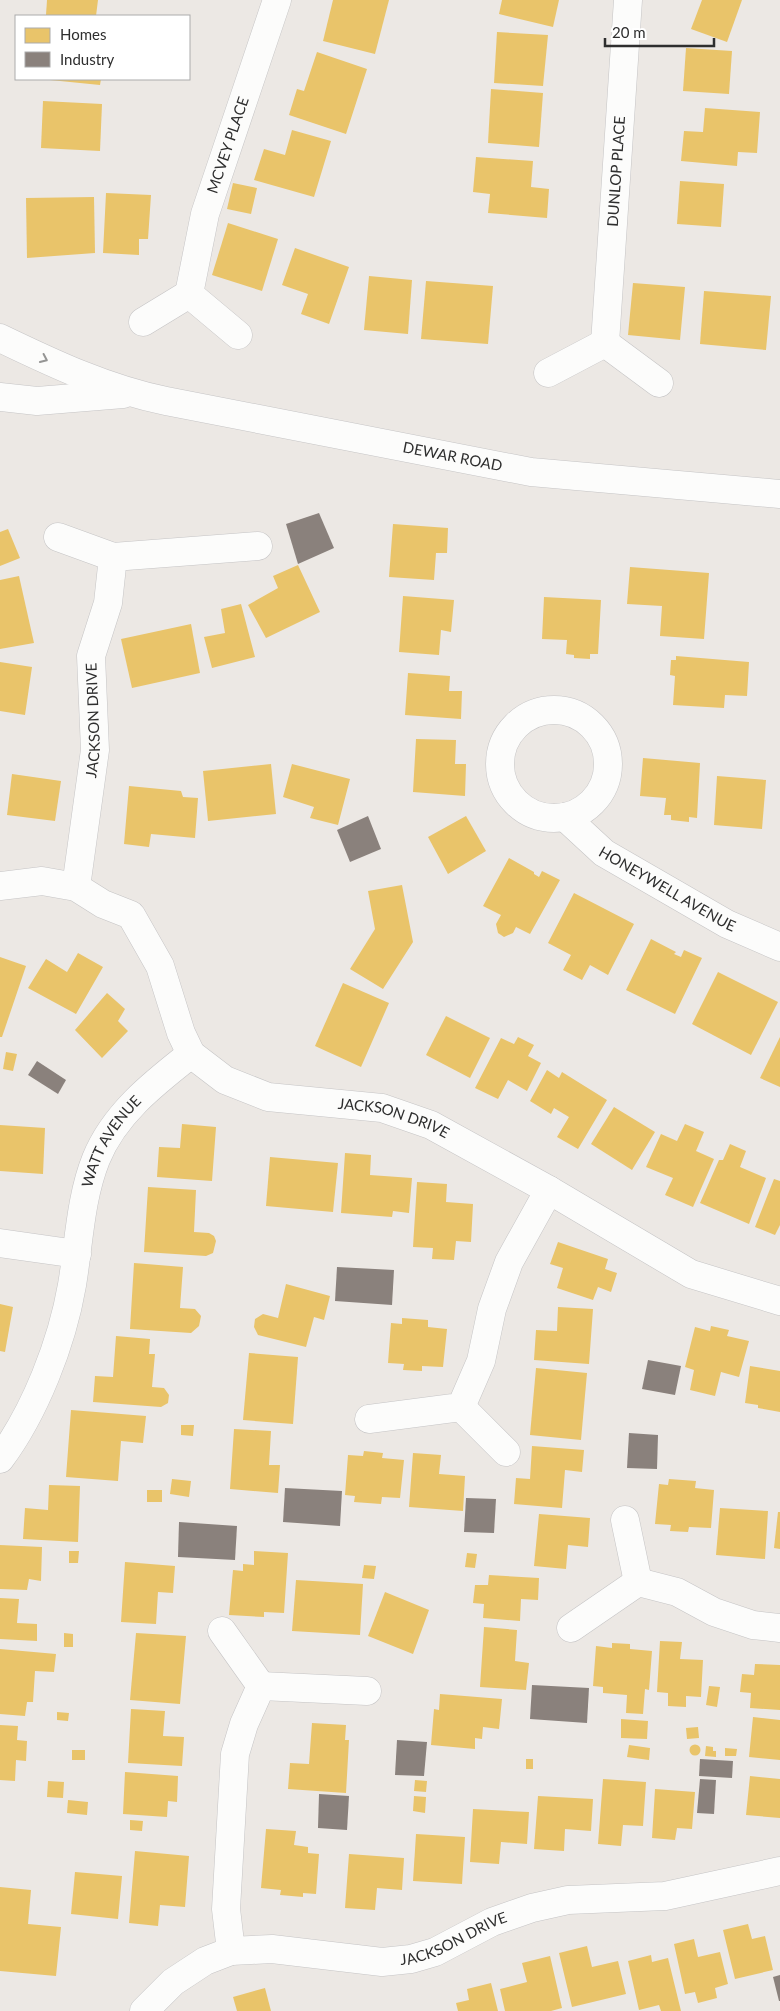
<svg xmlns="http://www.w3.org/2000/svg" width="780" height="2011" viewBox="0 0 780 2011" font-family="Lato,sans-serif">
	<rect width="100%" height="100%" fill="#ece8e4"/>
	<g fill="#e9c46a">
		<path d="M47,0H98L96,16L46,15Z"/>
		<path d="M333,0H389L375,54L323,41Z"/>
		<path d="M502,0H559L553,27L499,14Z"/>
		<path d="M702,0H742L727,42L691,29Z"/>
		<path d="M497,32L548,35L543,86L494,83Z"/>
		<path d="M686,48L732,51L729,94L683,91Z"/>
		<path d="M317,52L367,69L346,134L289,115L297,89L304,91Z"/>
		<path d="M40,79H101L100,85Z"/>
		<path d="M491,89L543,93L539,147L488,143Z"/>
		<path d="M43,101L102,104L100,151L41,148Z"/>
		<path d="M705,108L760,112L757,153L738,152L737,166L681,161L684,131L703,132Z"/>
		<path d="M292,130L331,141L314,197L254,180L264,149L285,155Z"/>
		<path d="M476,157L533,161L531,187L549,189L547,218L488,213L490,194L473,192Z"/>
		<path d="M680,181L724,184L721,227L677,224Z"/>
		<path d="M233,183L257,188L251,214L227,209Z"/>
		<path d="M106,193L151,195L148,239H139V255L103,253Z"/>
		<path d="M94,197L95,253L27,258L26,198Z"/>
		<path d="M228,223L278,239L262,291L212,275Z"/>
		<path d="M295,248L349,267L329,324L301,314L308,294L282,285Z"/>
		<path d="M369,276L412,280L408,334L364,330Z"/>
		<path d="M426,281L493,286L488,344L421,339Z"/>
		<path d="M633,283L685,287L680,340L628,335Z"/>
		<path d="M704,291L771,296L766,350L700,344Z"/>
		<path d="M393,524L448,528L447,553H436L434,580L389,577Z"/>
		<path d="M8,529L20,558L0,566V532Z"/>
		<path d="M298,565L320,612L266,638L248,605L278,588L273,576Z"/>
		<path d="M630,567L709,573L704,639L660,636L662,606L627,604Z"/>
		<path d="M19,576L34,643L0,649V580Z"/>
		<path d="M403,596L454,600L451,632L441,630L439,655L399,652Z"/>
		<path d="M544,597L601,600L598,654H590V659L574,658V655L566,654L567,640L542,639Z"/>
		<path d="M241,604L255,657L212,668L204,637L225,633L221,609Z"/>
		<path d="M191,624L200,673L132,688L121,639Z"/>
		<path d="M676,656L749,662L747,696L725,695L724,708L673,705L675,676L670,675L671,660H676Z"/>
		<path d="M0,662L32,667L25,715L0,711Z"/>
		<path d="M408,673L450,676L449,691H462L461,719L405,715Z"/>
		<path d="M416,739L456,740L455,764H466L465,796L413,792Z"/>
		<path d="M643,758L700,763L697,818L689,817V822L671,820V815H664L666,798L640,796Z"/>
		<path d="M271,764L276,814L208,821L203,771Z"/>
		<path d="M292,764L350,779L338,825L310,818L314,807L283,797Z"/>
		<path d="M12,774L61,781L55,821L7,815Z"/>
		<path d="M717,776L766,780L762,829L714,825Z"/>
		<path d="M129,786L181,791L183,797L198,798L195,838L151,834L149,847L124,844Z"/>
		<path d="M466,816L486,851L448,874L428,837Z"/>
		<path d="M509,858L534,872V874L539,877L542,871L560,880L530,934L516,927L513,933L504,937L498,933L496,924L501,915L483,906Z"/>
		<path d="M402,885L413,942L383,989L350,969L375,929L368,891Z"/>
		<path d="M574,893L634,924L608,975L590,965L582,980L563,970L571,955L548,943Z"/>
		<path d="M651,939L676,952L674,954L681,957L684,950L702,958L675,1014L626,990Z"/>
		<path d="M78,953L103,967L76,1014L28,988L46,959L67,972Z"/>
		<path d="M0,957L26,966L2,1037H0Z"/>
		<path d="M718,972L778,1002L751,1055L692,1024Z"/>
		<path d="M343,983L389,1003L361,1067L315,1046Z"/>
		<path d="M107,993L125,1009L118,1021L128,1031L102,1058L75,1030Z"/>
		<path d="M446,1016L490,1038L470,1078L426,1055Z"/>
		<path d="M518,1037L534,1045L528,1056L541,1063L527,1091L508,1080L498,1099L475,1088L501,1038L514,1044Z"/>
		<path d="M780,1037V1087L760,1078Z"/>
		<path d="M6,1052L17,1054L13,1071L3,1069Z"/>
		<path d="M547,1070L559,1078L562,1072L607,1100L578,1149L557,1137L569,1117L554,1108L551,1114L530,1101Z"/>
		<path d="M614,1107L655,1132L632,1170L591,1144Z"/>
		<path d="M182,1124L216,1127L212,1181L157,1177L159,1147L180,1148Z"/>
		<path d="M685,1124L704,1132L696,1151L714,1159L693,1207L665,1195L673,1178L646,1167L661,1134L677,1141Z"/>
		<path d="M0,1125L45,1128L43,1174L0,1171Z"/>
		<path d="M730,1144L746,1151L740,1167L766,1178L749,1224L700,1203L719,1160H723Z"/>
		<path d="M345,1153L371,1155L370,1175L412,1178L409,1213L393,1211L392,1217L341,1213Z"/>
		<path d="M270,1157L338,1163L333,1212L266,1206Z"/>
		<path d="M774,1179L780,1181V1225L775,1235L755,1227Z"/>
		<path d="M417,1182L447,1184L446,1202L473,1204L471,1242L456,1241L454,1260L432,1259L433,1248L413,1247Z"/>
		<path d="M148,1187L196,1190L194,1232L209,1233L214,1236L216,1241L213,1253L206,1256L144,1252Z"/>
		<path d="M558,1242L608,1259L605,1269L617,1273L611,1292L598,1287L593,1300L557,1288L563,1268L550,1264Z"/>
		<path d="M134,1263L183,1267L180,1308L195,1309L201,1316L199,1326L191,1333L130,1329Z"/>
		<path d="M286,1284L330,1296L324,1320L314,1317L306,1347L258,1335L254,1327L255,1319L263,1314L278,1318Z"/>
		<path d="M0,1304L13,1307L5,1352L0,1351Z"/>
		<path d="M558,1307L593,1309L589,1364L534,1360L536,1330L557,1331Z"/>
		<path d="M402,1318L428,1320V1327L447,1329L443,1367L422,1366V1371L403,1370L404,1364L388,1363L391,1323L402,1324Z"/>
		<path d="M711,1326L729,1330L727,1336L749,1341L739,1377L721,1372L715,1396L690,1390L694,1370L685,1367L695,1327L710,1331Z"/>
		<path d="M116,1336L150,1339L149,1354H155L152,1387L164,1388L169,1395L168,1403L161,1407L93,1402L95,1376L113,1377Z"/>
		<path d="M249,1353L298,1357L293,1424L243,1420Z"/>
		<path d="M750,1366L780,1371V1412L758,1408V1405L745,1403Z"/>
		<path d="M536,1368L587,1373L581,1440L530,1435Z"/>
		<path d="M71,1410L146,1416L143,1443L121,1441L118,1481L66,1477Z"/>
		<path d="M181,1425H194L193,1436L181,1435Z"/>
		<path d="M234,1429L271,1431L269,1465H280L278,1493L230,1489Z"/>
		<path d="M532,1446L584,1450L582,1472L565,1470L562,1508L514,1504L516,1478L530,1479Z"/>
		<path d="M364,1451L383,1453L382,1458L404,1460L400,1498L382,1497L381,1504L354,1502L355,1496L345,1495L348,1455L363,1456Z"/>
		<path d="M413,1453L441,1455L439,1474L465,1476L463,1511L409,1507Z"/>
		<path d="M172,1479L191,1481L189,1497L170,1494Z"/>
		<path d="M669,1479L696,1481L695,1488L714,1490L711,1528L689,1527L688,1532L670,1531L671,1525L655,1524L659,1484L668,1485Z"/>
		<path d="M49,1485L80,1486L78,1542L23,1539L25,1508L48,1510Z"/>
		<rect x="147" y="1490" width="15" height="12"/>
		<path d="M720,1508L768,1511L765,1559L716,1555Z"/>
		<path d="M778,1512H780V1549L774,1548Z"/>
		<path d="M539,1514L590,1518L588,1547L568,1545L566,1569L534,1566Z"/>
		<path d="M0,1545L42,1547L41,1581L29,1579L27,1590L0,1589Z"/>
		<path d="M69,1551H79L78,1563H69Z"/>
		<path d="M254,1551L288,1553L284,1613L264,1612V1617L229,1615L233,1570L243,1571V1564L254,1565Z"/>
		<path d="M467,1553L477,1554L475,1568L465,1567Z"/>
		<path d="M125,1562L175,1566L173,1593L158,1592L156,1624L121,1622Z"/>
		<path d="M364,1565L376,1566L374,1579L362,1578Z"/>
		<path d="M489,1575L539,1578L538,1600L521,1599L520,1621L483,1618L484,1604L473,1603L475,1585H488Z"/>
		<path d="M296,1580L363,1584L360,1635L292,1631Z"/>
		<path d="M385,1592L429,1610L413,1654L368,1636Z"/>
		<path d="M0,1598L19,1599L17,1623L37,1624V1641L0,1639Z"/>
		<path d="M484,1627L517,1630L515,1661L529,1663L526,1690L480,1687Z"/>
		<path d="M64,1633L73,1634V1647H64Z"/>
		<path d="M136,1633L186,1636L180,1704L130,1700Z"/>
		<path d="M660,1641L682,1642L680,1659L703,1660L701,1697L686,1696V1707L668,1706V1693L657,1692Z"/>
		<path d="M612,1643L630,1644V1649L652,1651L649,1690L645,1689L643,1714L626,1713L627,1695L603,1693V1687L593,1686L596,1646L612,1648Z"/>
		<path d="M0,1649L56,1654L54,1672L35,1671L33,1702H27L25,1716L0,1714Z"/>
		<path d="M755,1664L780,1665V1710L750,1708L751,1693L740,1692L742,1674L754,1675Z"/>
		<path d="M709,1686L720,1687L717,1707L706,1705Z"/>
		<path d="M440,1694L502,1699L499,1729L483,1727L482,1739L475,1738V1749L431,1745L434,1709L439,1710Z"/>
		<path d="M131,1709L165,1711L163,1736L184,1737L182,1766L128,1763Z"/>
		<path d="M57,1712L69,1713L68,1721L57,1720Z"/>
		<path d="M753,1717L780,1720V1760L749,1757Z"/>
		<path d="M621,1719L648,1721L647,1739L621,1738Z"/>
		<path d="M312,1723L346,1725L345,1740H349L346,1793L288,1789L290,1763L309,1764Z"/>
		<path d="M0,1725L18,1726L17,1740L27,1741L26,1761L16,1760L15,1781L0,1780Z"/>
		<path d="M698,1727L699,1738L687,1739L686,1728Z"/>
		<circle cx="695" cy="1750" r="5.5"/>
		<path d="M629,1745L650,1748L649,1760L627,1757Z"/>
		<path d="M706,1746L713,1747V1751H716V1757L705,1756Z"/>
		<path d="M725,1748L737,1749L736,1756H725Z"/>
		<rect x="72" y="1750" width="13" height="10"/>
		<rect x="526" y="1759" width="7" height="10"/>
		<path d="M125,1772L178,1776L177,1802L168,1801L167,1817L123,1814Z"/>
		<path d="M750,1776L780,1779V1818L746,1815Z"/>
		<path d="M603,1779L646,1782L643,1826L623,1825L621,1846L598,1844Z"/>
		<path d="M415,1780L427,1781L426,1792L414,1791Z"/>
		<path d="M48,1781L64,1782L63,1798L47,1797Z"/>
		<path d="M655,1789L695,1792L692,1829L677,1828L675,1840L652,1838Z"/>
		<path d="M414,1796L426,1797L425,1813L413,1811Z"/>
		<path d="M538,1796L593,1799L591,1831L565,1829L564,1851L534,1849Z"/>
		<path d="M68,1800L88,1802L87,1815L67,1813Z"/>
		<path d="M473,1809L529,1812L527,1844L501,1842L499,1864L470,1862Z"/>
		<path d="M130,1820L143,1821L142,1831L130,1830Z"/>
		<path d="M266,1829L296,1831L294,1845L308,1847V1853L319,1854L316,1894L303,1893V1897L280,1895L281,1890L261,1888Z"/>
		<path d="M416,1834L465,1837L462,1884L413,1881Z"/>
		<path d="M135,1851L189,1856L185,1907L160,1905L158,1926L129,1923Z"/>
		<path d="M349,1854L404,1858L402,1890L377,1888L375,1910L345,1908Z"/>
		<path d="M75,1872L122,1876L118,1919L71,1914Z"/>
		<path d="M0,1887L31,1890L28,1924L61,1927L56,1976L0,1971Z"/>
		<path d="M748,1924L752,1939L765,1936L773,1970L735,1979L723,1930Z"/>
		<path d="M694,1939L698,1957L720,1952L728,1984L715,1988L717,1998L698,2003L695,1992L685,1994L674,1944Z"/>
		<path d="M587,1946L592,1967L618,1961L626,1994L572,2007L559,1953Z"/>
		<path d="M651,1955L652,1962L668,1958L681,2011H661L659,2005L639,2010L628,1961Z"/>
		<path d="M550,1956L562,2008L551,2011H505L500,1989L527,1982L522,1963Z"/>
		<path d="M491,1983L498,2011H458L456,2003L469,2000L467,1989Z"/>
		<path d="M265,1988L271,2011H237L233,1997Z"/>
	</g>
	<g fill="#8a817c">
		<path d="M319,513L334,548L298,564L286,524Z"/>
		<path d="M368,816L381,849L350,862L337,830Z"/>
		<path d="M37,1061L66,1080L58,1094L28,1075Z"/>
		<path d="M337,1267L394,1270L392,1305L335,1301Z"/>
		<path d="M648,1360L681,1366L675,1395L642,1389Z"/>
		<path d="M629,1433L658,1435L657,1469L627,1468Z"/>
		<path d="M285,1488L342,1491L340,1526L283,1522Z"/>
		<path d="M466,1498L496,1499L494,1533L464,1532Z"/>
		<path d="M179,1522L237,1526L235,1560L178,1557Z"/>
		<path d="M532,1685L589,1688L587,1723L530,1719Z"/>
		<path d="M397,1740L427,1742L424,1776L395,1775Z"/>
		<path d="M700,1759L733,1761L732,1778L699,1776Z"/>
		<path d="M700,1779L716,1780L714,1814L697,1813Z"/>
		<path d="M319,1794L349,1796L347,1830L318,1828Z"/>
		<path d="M780,1975V2001H779L773,1977Z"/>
	</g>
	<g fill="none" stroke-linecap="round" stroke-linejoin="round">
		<defs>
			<g id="minor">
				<path d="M143,322L189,294"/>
				<path id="s1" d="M238,335L189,294L205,214L277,0"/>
				<path id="s2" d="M0,338C54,364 107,389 166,401L531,472L780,494"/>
				<path id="s3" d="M605,343L628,0"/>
				<path d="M548,373L605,343L659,383"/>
				<path d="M0,397L37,401L123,394"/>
				<path d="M58,537L113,557"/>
				<circle cx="554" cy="764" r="54"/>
				<path id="s4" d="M565,817L604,853L727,924L780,947"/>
				<path id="s5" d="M0,886L42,881L76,887L103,904L131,915L160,966L181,1033L191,1054L225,1080L268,1097L382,1108L431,1125L549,1190L691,1274L780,1301"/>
				<path id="s6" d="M76,887L95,750L91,656L108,603L113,557L258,546"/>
				<path d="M0,1243L77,1254"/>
				<path d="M461,1407L506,1452"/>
				<path d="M369,1419L461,1407L481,1361L492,1309L509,1262L549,1190"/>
				<path id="s7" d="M0,1459C35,1412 62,1343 72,1285C79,1244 80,1199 96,1159C114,1114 154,1083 191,1054"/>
				<path d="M625,1520L638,1582"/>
				<path d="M571,1628L638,1582L677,1592L714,1612L753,1625L780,1628"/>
				<path d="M222,1631L261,1686"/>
				<path d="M231,1951L226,1909L235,1754L244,1724L261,1686L367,1691"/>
				<path id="s8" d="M144,2011L173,1982L205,1961L231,1951L272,1949L382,1962L411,1959L435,1952L492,1922L532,1908L568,1900L665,1896L780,1871"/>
			</g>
		</defs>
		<use href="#minor" stroke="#c5c4c5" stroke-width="29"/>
		<use href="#minor" stroke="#fcfcfb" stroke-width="28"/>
	</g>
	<defs><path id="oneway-chevron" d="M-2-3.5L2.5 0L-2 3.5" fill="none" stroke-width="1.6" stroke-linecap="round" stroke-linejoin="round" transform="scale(1.25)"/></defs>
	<use stroke="#959594" href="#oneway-chevron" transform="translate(44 359) rotate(25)"/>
	<g text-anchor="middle" stroke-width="5" stroke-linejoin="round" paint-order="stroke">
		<g font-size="15" fill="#2e2e2e" stroke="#fff">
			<text dy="5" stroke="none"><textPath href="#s1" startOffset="218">MCVEY PLACE</textPath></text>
			<text dy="5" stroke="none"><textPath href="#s3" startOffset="172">DUNLOP PLACE</textPath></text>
			<text dy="5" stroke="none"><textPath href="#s2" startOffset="470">DEWAR ROAD</textPath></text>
			<text dy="5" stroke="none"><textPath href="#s6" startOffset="168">JACKSON DRIVE</textPath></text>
			<text dy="5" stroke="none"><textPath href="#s4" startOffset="126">HONEYWELL AVENUE</textPath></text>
			<text dy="5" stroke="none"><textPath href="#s5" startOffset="508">JACKSON DRIVE</textPath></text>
			<text dy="5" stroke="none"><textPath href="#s7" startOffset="341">WATT AVENUE</textPath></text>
			<text dy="5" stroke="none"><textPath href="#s8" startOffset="335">JACKSON DRIVE</textPath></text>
		</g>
	</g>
	<rect x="15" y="15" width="175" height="65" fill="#ffffff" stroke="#ababab"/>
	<rect x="25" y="28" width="25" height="15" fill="#e9c46a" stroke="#ababab"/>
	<text x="60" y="40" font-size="15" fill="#2e2e2e">Homes</text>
	<rect x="25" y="52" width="25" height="15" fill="#8a817c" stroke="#ababab"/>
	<text x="60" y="65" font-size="15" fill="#2e2e2e">Industry</text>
	<path d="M605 38v8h109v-8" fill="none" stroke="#2e2e2e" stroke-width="2.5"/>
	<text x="612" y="38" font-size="15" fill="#2e2e2e" stroke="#ffffff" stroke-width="4" paint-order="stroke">20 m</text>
</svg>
